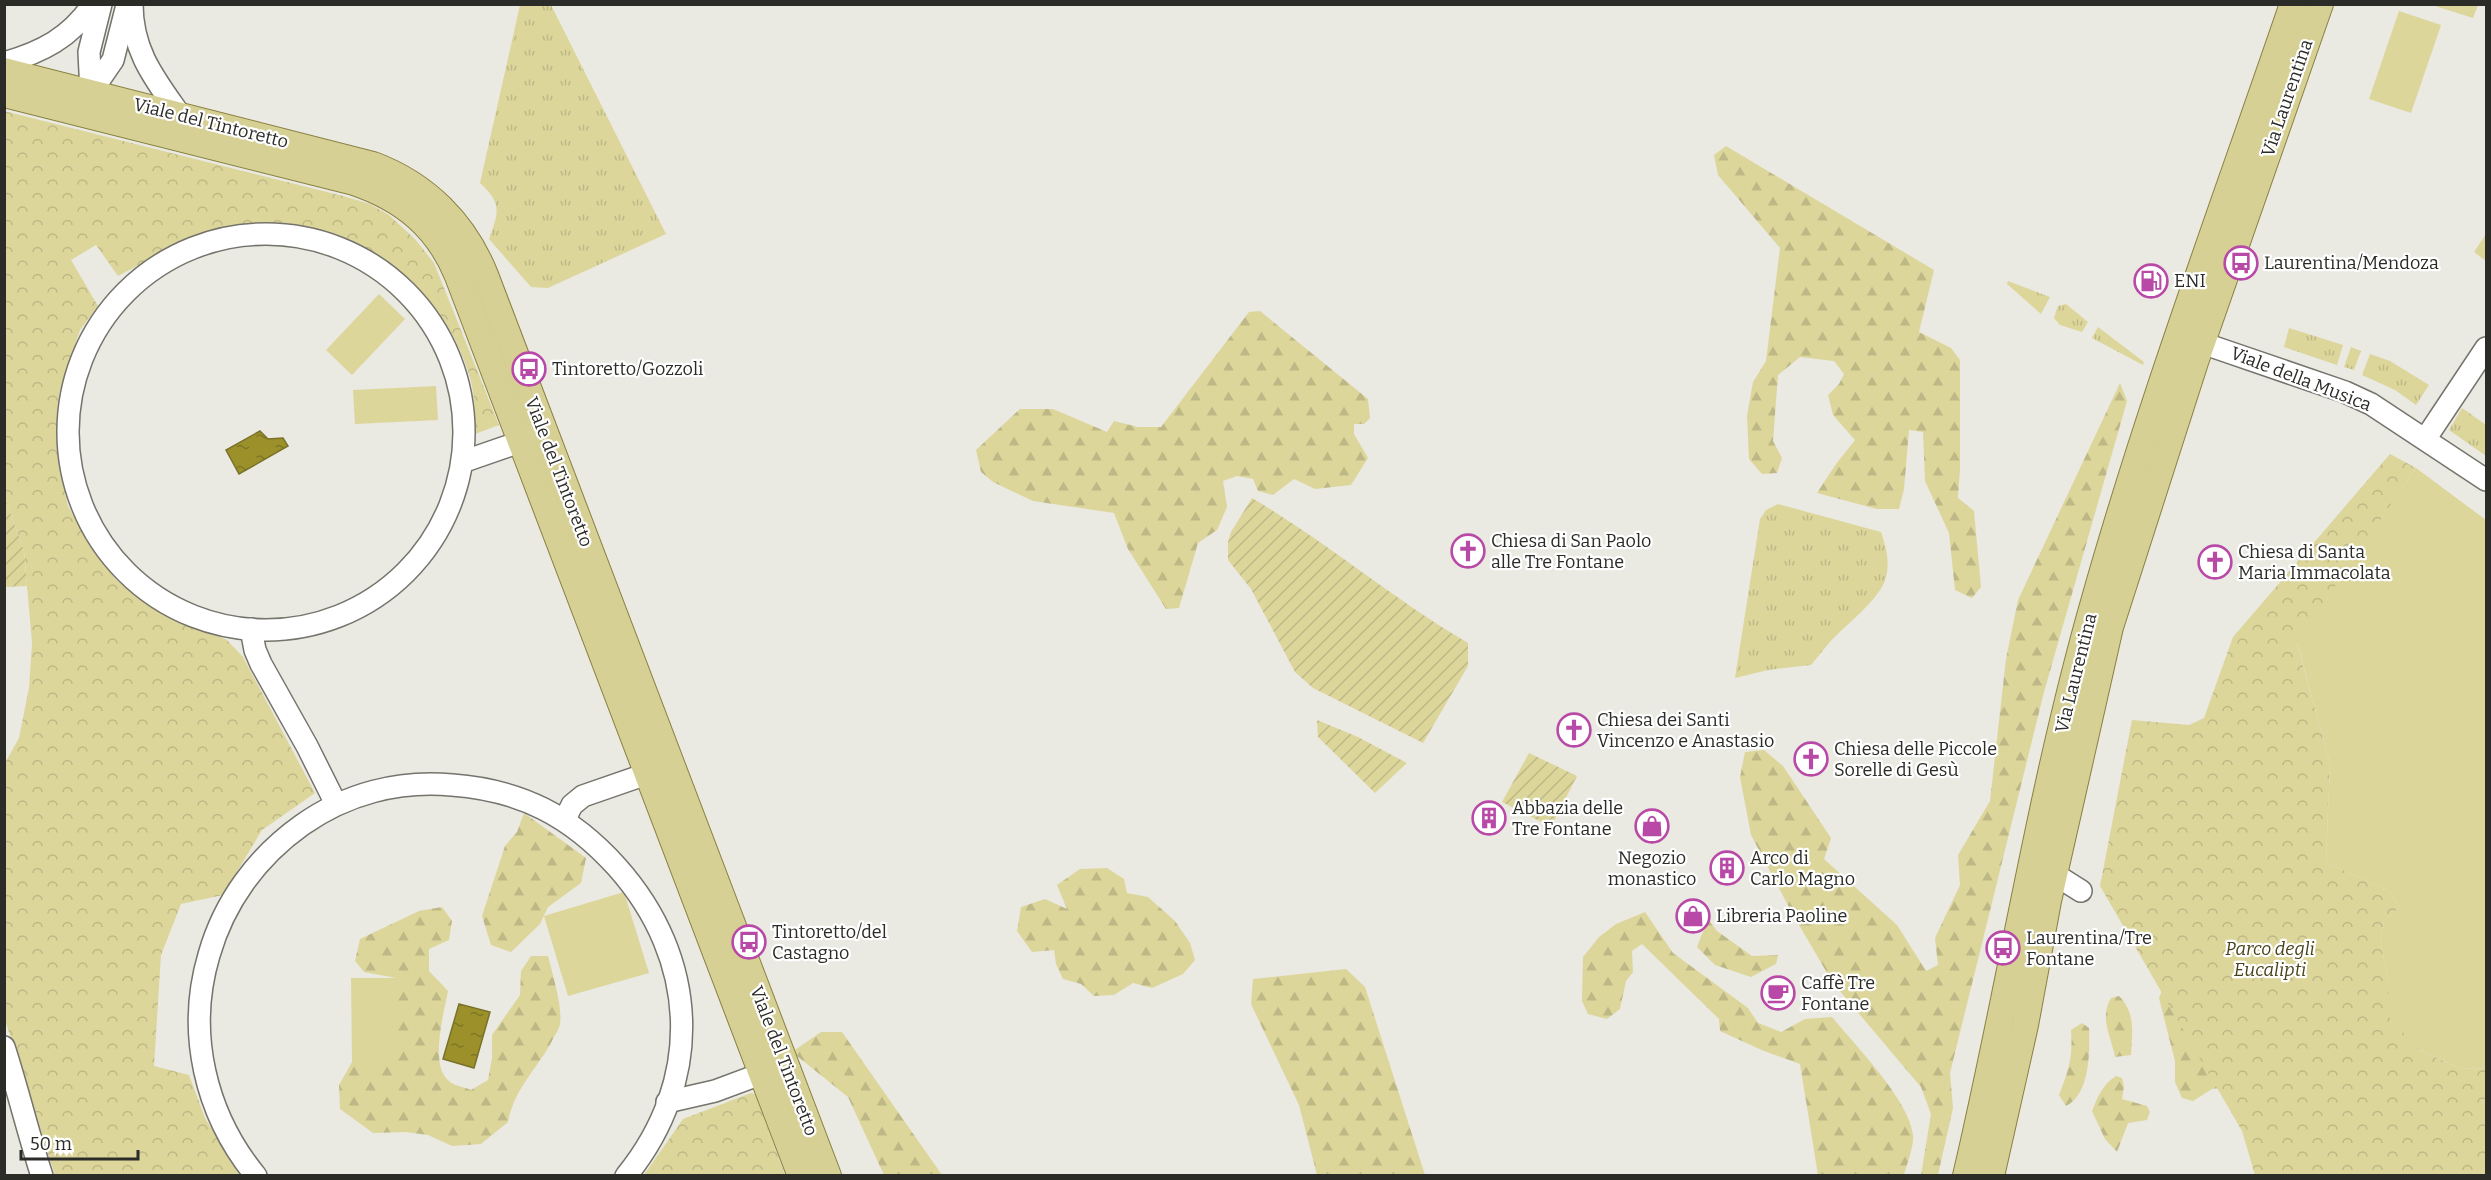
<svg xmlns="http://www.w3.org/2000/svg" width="2491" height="1180" viewBox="0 0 2491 1180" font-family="Bitter,serif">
	<defs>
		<pattern id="grass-tufts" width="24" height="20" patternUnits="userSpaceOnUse" patternTransform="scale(1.5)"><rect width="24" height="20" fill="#ddd69b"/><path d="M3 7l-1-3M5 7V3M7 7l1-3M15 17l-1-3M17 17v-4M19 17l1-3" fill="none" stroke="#beb886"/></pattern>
		<pattern id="forest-firs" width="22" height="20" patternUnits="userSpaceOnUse" patternTransform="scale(1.5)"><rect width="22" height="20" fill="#ddd69b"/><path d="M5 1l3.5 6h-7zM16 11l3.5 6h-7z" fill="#beb886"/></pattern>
		<pattern id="park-crowns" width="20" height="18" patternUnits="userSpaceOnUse" patternTransform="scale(1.5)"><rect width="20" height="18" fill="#ddd69b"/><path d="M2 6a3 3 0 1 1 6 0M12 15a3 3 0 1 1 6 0" fill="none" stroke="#beb886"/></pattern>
		<pattern id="garden-furrows" width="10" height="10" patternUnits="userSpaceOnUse" patternTransform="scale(1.5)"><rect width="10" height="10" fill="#ddd69b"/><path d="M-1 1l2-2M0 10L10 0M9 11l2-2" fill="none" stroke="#beb886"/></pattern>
		<pattern id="water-ripples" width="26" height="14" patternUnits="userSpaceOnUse" patternTransform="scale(1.5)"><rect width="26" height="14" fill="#9c902a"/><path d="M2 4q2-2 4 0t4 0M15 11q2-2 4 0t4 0" fill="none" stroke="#7f7624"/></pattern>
	</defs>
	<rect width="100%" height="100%" fill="#eae9e2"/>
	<g fill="url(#grass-tufts)">
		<path d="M520,5H551L666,234L548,288L531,287L489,239C499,212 502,203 480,183Z"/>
		<path d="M2008,281L2050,297L2041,314L2007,284Z"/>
		<path d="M2066,304L2088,322L2082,332L2060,325L2054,318L2058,306Z"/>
		<path d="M2098,327L2144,362L2143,365L2092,338Z"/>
		<path d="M2289,328L2343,345L2337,365L2284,347Z"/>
		<path d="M2351,347L2361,351L2354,370L2344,367Z"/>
		<path d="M2370,354L2390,361L2429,385L2416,405L2395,390L2362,375Z"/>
		<path d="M2462,408L2486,425V456L2449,430Z"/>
		<path d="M1778,504L1881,532C1886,547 1890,561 1886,577C1881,599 1844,626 1829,643C1823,650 1817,658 1811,665L1768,670L1735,678L1760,519L1766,510Z"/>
	</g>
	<g fill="url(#forest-firs)">
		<path d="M1726,146L1934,270L1919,332L1951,348L1960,360V469L1958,498L1974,511L1981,587L1972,598L1955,590L1949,533L1925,481L1923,432L1909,430L1904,489L1899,509H1877L1817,493L1836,464L1855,440L1833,415L1828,395L1839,384L1844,374L1834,361L1800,357L1778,375L1773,441L1782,458L1777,473L1762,474L1749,459L1747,416L1753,382L1766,361L1780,248L1718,175L1714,155Z"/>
		<path d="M1260,311L1368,399L1370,418L1364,424H1354V434L1368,458L1351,485L1315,489L1294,479L1273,495L1258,491L1253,479L1237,476L1223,481L1227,507L1217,530L1198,543L1179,608L1166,609L1128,549L1114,513L1033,501L993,482L981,472L976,450L1020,409H1053L1107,432L1114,421L1138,427H1161L1249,312Z"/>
		<path d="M2120,383L2127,401L2044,692L1950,1073L1953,1108L1938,1175H1921L1931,1114L1921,1087L1833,983L1792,913L1751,835L1740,777L1745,752L1764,750L1783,766L1831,838L1824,859L1897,925L1926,971L1938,965L1935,938L1960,885L1958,855L1990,801L2006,659L2018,600Z"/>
		<path d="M524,813L586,858L581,883L548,907L540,924L511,952L491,945L482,916L505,846L517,832Z"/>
		<path d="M1107,868L1124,879L1127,893L1148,897L1175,921L1190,943L1195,960L1183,974L1152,988L1133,983L1114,995L1094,996L1081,984L1063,979L1056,964L1054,950L1032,952L1017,931L1021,907L1045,899L1067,909L1057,885L1080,869Z"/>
		<path d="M442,907L452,921L449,940L429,949V971L448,991C444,1013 429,1065 449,1081C454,1086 465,1087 471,1090L488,1080L492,1058V1035L520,995L521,971L531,956H548C552,972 563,1008 560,1024C559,1030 554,1036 552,1041C537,1069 514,1089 508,1122L481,1144L452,1146L428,1135L405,1132L373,1133L340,1109L339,1085L352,1062H396V978L364,972L355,961L360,939L419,911Z"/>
		<path d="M1645,912L1673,953L1748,1008L1758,1023L1781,1032L1805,1019L1832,1017C1855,1045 1910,1101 1913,1135C1914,1147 1907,1163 1904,1175H1818L1800,1064L1764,1051L1720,1031L1719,1019L1642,944L1632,951L1633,972L1626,981L1620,1009L1607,1019L1588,1014L1582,1001L1583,957L1599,937L1616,924Z"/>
		<path d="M1708,919L1717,931L1752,956L1778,955L1776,964L1751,977L1715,965L1697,947Z"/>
		<path d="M1346,969L1365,987L1425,1175H1317L1299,1105L1251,1004L1253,979Z"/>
		<path d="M2166,980L2219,1088L2212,1089L2193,1101L2182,1098L2175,1082V1061L2159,998Z"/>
		<path d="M2119,996C2136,1013 2132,1033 2131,1055L2115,1057C2111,1036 2099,1018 2111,998Z"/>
		<path d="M2082,1023L2089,1028C2090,1052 2090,1094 2066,1106L2059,1095C2069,1070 2073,1057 2071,1030Z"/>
		<path d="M821,1032H842L942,1175H884L848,1097L792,1052Z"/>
		<path d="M2116,1076L2122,1078L2124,1087L2122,1099L2147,1106L2150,1112L2147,1120L2128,1123L2117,1152L2105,1139L2092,1111C2098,1096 2103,1084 2116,1076Z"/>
	</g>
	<g fill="url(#park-crowns)">
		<path d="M4,111L343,196L370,204L389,215L415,239L434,263L499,425L475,434C475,413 475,391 468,371C436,273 342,213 240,227C195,232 157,256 118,276L96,245L71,260L98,306L80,330L59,393L58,462L68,506L90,546L117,581L152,607L227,640L243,657L315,793L262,830L223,895L181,904L161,955L154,1066L189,1075L205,1118L239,1175H55L5,1020V763L19,738L29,688L32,643L24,551L4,495Z"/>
		<path d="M2390,454L2416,468L2297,643L2330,764L2326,862L2391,892L2399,908L2384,921L2380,940L2389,983L2388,1015L2420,1050L2461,1069L2486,1068V1175H2255L2242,1131L2100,886L2132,720L2189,725L2204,718L2233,637Z"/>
		<path d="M751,1093L755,1094L785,1175H644L683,1119Z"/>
	</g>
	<g fill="url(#garden-furrows)">
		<path d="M4,495L24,551L27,586L5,587Z"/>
		<path d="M1252,498C1327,542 1393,599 1468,643V666L1423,743L1313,688L1295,672L1251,589L1228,560V542L1231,532Z"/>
		<path d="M1317,720L1358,737L1407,763L1375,793L1318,737Z"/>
		<path d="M1529,753L1577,776L1551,827L1502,802Z"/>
	</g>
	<g fill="#ddd69b">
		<path d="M2432,5L2478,4V5L2473,18Z"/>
		<path d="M2399,11L2441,25L2411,113L2369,99Z"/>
		<path d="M2486,234V261L2474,252Z"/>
		<path d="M379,294L405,319L352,375L326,350Z"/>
		<path d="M436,386L438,420L355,424L353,390Z"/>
		<path d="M2416,468L2486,520V1068L2461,1069L2420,1050L2387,1015L2389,983L2380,940L2384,921L2399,908L2391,892L2326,862L2330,764L2297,642Z"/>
		<path d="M624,892L649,973L568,996L544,916Z"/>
		<path d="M351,978H396V1062H352Z"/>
	</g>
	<g fill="url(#water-ripples)" stroke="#7a7229" stroke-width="1.5">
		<path d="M260,431L268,439L283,438L288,446L239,474L226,450Z"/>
		<path d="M459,1004L490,1012L474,1068L443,1059Z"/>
	</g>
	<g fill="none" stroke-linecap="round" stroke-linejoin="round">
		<defs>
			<g id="minor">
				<path d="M132,4C132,51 154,78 180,115"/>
				<path d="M4,63C42,52 70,38 93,4"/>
				<path d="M91,92L113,60L127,5"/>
				<path d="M88,107L91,92L89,52L101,4"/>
				<circle cx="266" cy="432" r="198"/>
				<path d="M2191,334L2202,343L2345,392L2371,404L2486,480"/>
				<path d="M2426,438L2486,348"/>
				<path d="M462,462L534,437"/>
				<path d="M251,629L255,650L261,664L307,746L336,804"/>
				<path d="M565,819L572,805L583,796L661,769"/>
				<path d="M2038,873L2062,879L2081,891"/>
				<path d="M4,1047C18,1090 28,1133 42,1176"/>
				<path d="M667,1102L715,1091L777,1068"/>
				<path d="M256,1176C205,1114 186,1032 209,955C224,902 257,857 302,825C346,794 398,780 452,785C521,790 571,816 617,867C699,959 704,1080 626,1176"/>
			</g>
			<g id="major">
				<path d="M4,71L373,165C426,185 464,223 485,275L828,1176"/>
				<path d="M4,94L354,182C404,199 438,227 458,276L801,1176"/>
				<path d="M1966,1176C2011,985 2040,791 2094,602C2151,400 2225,203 2293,4"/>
				<path d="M1991,1176L2025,1025L2048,901L2110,627L2195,362L2320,4"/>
			</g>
		</defs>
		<use href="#minor" stroke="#74736c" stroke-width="24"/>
		<use href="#major" stroke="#898141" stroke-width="28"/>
		<use href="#minor" stroke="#fff" stroke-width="21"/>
		<use href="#major" stroke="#d7d095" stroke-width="26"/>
	</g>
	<defs>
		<symbol id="bus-ring" viewBox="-11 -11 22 22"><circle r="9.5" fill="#fff" stroke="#b849a7" stroke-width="1.5"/><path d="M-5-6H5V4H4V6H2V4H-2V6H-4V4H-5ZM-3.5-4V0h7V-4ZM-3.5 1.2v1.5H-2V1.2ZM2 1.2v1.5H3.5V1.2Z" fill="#b849a7"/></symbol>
		<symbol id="fuel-ring" viewBox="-11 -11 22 22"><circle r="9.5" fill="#fff" stroke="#b849a7" stroke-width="1.5"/><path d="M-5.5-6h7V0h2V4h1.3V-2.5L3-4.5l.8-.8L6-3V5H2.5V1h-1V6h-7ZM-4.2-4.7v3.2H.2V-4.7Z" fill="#b849a7"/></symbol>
		<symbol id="church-ring" viewBox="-11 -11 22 22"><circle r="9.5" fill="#fff" stroke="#b849a7" stroke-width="1.5"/><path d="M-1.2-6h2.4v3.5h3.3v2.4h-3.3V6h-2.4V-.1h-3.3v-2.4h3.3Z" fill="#b849a7"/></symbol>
		<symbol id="building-ring" viewBox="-11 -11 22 22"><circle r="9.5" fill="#fff" stroke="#b849a7" stroke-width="1.5"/><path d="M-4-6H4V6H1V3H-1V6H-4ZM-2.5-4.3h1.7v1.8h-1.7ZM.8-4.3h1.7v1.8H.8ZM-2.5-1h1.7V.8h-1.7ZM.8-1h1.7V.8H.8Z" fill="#b849a7"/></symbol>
		<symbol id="shop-ring" viewBox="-11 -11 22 22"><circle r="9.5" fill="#fff" stroke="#b849a7" stroke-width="1.5"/><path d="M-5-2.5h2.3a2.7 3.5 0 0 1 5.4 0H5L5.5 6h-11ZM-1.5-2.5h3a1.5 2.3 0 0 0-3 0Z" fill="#b849a7"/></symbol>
		<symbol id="cafe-ring" viewBox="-11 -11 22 22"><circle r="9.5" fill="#fff" stroke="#b849a7" stroke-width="1.5"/><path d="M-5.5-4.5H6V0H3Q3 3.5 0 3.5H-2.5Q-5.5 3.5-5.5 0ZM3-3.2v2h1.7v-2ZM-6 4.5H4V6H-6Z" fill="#b849a7"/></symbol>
	</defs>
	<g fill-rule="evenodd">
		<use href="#bus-ring" x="2222" y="244" width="38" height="38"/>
		<use href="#fuel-ring" x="2132" y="262" width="38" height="38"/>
		<use href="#bus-ring" x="510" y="350" width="38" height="38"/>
		<use href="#church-ring" x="1449" y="532" width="38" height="38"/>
		<use href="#church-ring" x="2196" y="543" width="38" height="38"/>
		<use href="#church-ring" x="1555" y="711" width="38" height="38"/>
		<use href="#church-ring" x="1792" y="740" width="38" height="38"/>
		<use href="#building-ring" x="1470" y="799" width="38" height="38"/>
		<use href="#shop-ring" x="1633" y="807" width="38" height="38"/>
		<use href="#building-ring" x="1708" y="849" width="38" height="38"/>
		<use href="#shop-ring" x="1674" y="897" width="38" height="38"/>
		<use href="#bus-ring" x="730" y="923" width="38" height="38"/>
		<use href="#bus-ring" x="1984" y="929" width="38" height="38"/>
		<use href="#cafe-ring" x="1759" y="974" width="38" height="38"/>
	</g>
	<g text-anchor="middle" stroke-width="4.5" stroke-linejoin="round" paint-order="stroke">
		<g font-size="18" fill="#2b2b28" stroke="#fff">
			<text transform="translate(2287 98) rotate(-71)" y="6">Via Laurentina</text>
			<text transform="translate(211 123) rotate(14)" y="6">Viale del Tintoretto</text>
			<text transform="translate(2301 379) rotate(21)" y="6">Viale della Musica</text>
			<text transform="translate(559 472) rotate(69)" y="6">Viale del Tintoretto</text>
			<text transform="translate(2076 673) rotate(-76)" y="6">Via Laurentina</text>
			<text transform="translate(784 1061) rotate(69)" y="6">Viale del Tintoretto</text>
		</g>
		<g font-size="18" fill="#2b2b28" stroke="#fff" text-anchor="start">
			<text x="2264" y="269">Laurentina/Mendoza</text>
			<text x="2174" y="287">ENI</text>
			<text x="552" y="375">Tintoretto/Gozzoli</text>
			<text x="1491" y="547">Chiesa di San Paolo<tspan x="1491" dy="21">alle Tre Fontane</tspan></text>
			<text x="2238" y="558">Chiesa di Santa<tspan x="2238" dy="21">Maria Immacolata</tspan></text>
			<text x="1597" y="726">Chiesa dei Santi<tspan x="1597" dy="21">Vincenzo e Anastasio</tspan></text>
			<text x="1834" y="755">Chiesa delle Piccole<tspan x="1834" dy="21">Sorelle di Gesù</tspan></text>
			<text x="1512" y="814">Abbazia delle<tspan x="1512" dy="21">Tre Fontane</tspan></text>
			<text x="1652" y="864" text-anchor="middle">Negozio<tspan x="1652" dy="21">monastico</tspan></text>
			<text x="1750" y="864">Arco di<tspan x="1750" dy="21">Carlo Magno</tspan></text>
			<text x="1716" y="922">Libreria Paoline</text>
			<text x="772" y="938">Tintoretto/del<tspan x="772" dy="21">Castagno</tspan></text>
			<text x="2026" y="944">Laurentina/Tre<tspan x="2026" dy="21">Fontane</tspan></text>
			<text x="1801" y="989">Caffè Tre<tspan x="1801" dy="21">Fontane</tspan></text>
		</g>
		<g font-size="18" font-style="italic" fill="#474219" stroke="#fff">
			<text x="2270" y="955">Parco degli<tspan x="2270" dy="21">Eucalipti</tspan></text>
		</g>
	</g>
	<rect width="2491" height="1180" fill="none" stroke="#2b2b28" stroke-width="12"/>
	<path d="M21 1150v9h117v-9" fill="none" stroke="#2b2b28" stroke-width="3"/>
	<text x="30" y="1150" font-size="18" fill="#2b2b28" stroke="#ffffff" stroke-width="4.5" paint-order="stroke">50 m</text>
</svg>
